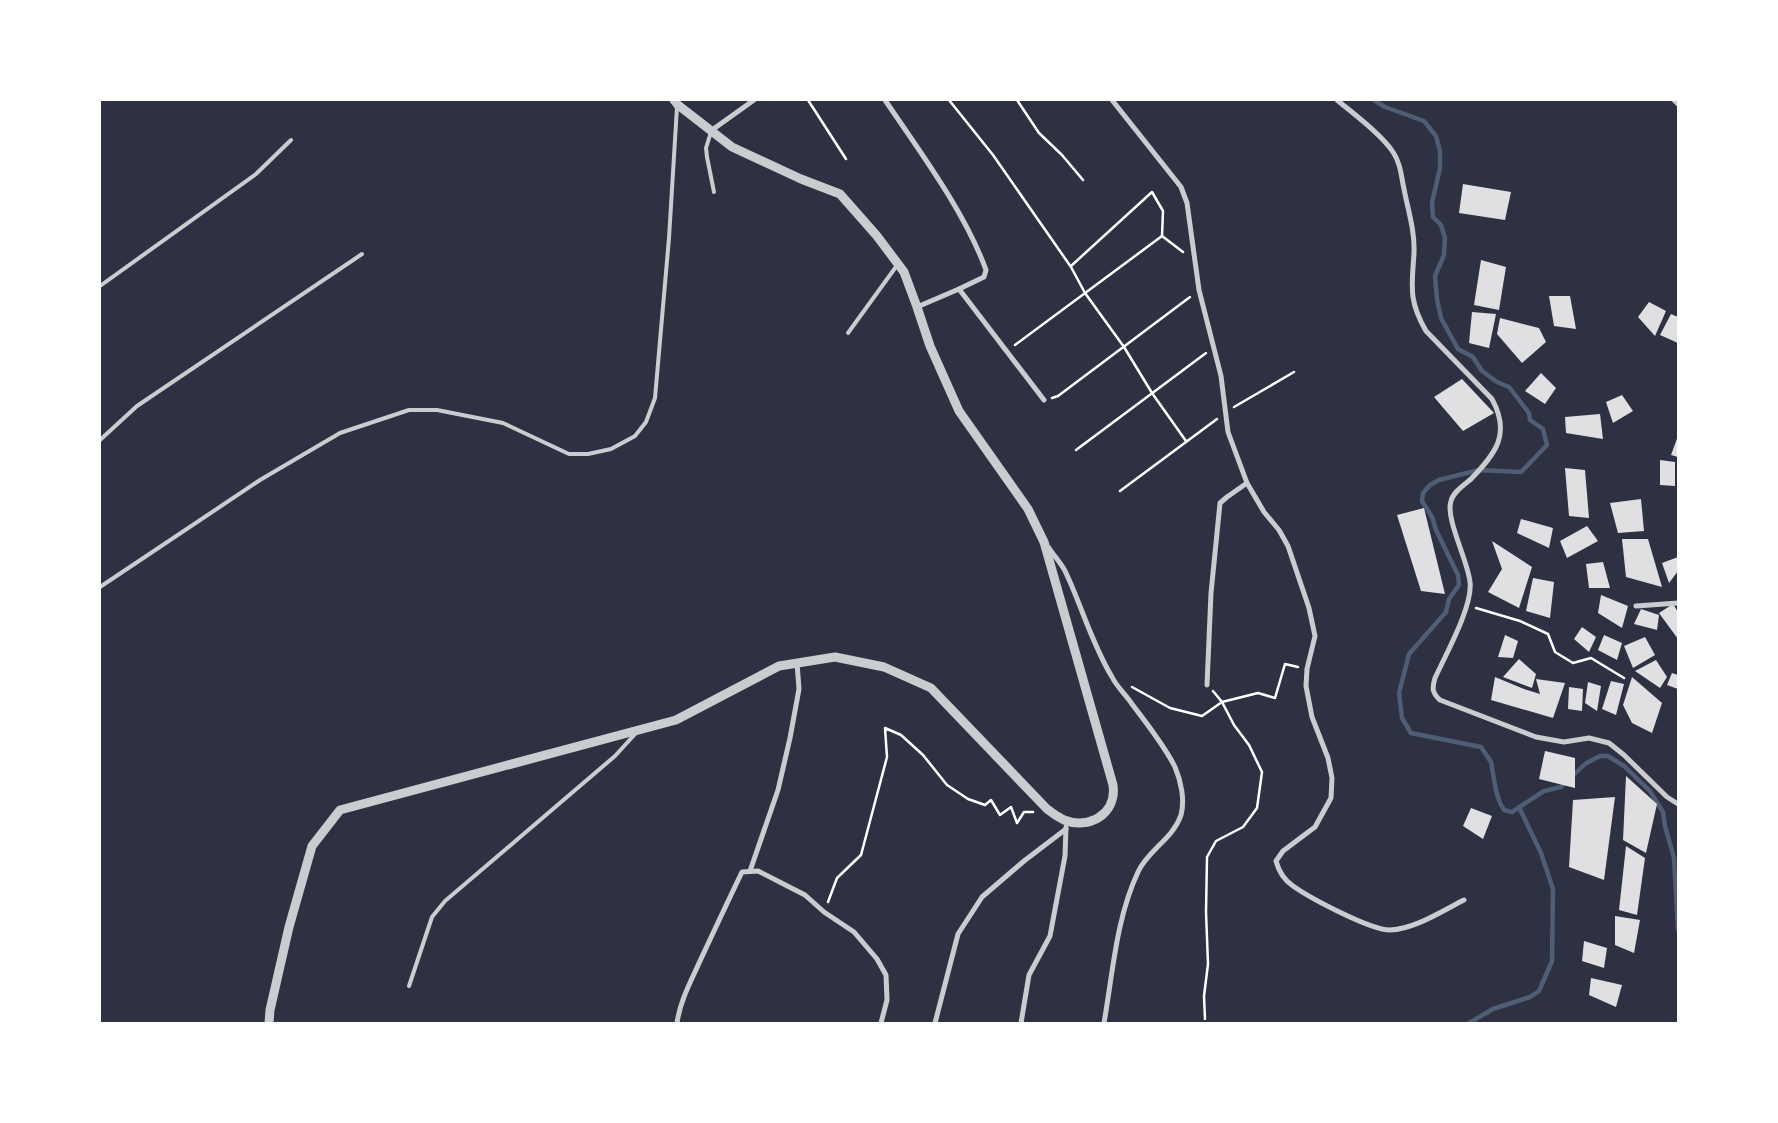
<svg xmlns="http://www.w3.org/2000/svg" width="1778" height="1123" viewBox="0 0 1778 1123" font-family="Quicksand,sans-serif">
	<rect width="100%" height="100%" fill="#2d3142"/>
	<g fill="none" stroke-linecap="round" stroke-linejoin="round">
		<g stroke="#4f5d75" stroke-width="4.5">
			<path d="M1374,100L1385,107L1424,121L1436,136L1440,151V168L1432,203L1433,217L1441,225L1445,238L1444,255L1435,276L1437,299L1441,318L1458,349L1473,357L1482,371L1497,382L1509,387L1529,413L1530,420L1543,429L1547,445L1521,472L1479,470L1439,480L1430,485L1423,493L1422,501L1432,517L1436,530L1458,575L1459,585L1449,599L1446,612L1409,654L1399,693L1402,718L1411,733L1481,747L1491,762L1496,791L1500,803L1504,810L1512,812L1544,791L1561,787L1585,764L1600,756H1608L1624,766L1650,791L1663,812L1665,826L1674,858L1678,930"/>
			<path d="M1469,1023L1493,1009L1530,997L1539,991L1552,961L1553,889L1541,853L1519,807"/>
		</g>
	</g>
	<g fill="#e0e0e3">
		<path d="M1463,184L1511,192L1505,220L1459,213Z"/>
		<path d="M1481,260L1506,267L1499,310L1474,305Z"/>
		<path d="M1549,296H1570L1576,329L1554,326Z"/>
		<path d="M1649,302L1666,311L1655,336L1638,317Z"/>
		<path d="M1472,312L1496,314L1489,348L1469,343Z"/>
		<path d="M1671,314L1678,317V343L1660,335Z"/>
		<path d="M1500,318L1539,328L1546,342L1522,363L1497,334Z"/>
		<path d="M1541,373L1556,388L1545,404L1525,391Z"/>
		<path d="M1462,379L1494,413L1463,431L1434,397Z"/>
		<path d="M1622,395L1633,411L1613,423L1606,402Z"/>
		<path d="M1600,414L1603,439L1566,433L1565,417Z"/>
		<path d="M1678,436V457L1671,455Z"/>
		<path d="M1660,460L1675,462V486L1660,485Z"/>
		<path d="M1565,468L1585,470L1589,518L1569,516Z"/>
		<path d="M1641,499L1644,531L1618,533L1610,503Z"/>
		<path d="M1424,508L1445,594L1421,591L1397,515Z"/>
		<path d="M1521,519L1553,528L1549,548L1517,533Z"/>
		<path d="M1587,526L1598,541L1567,558L1560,541Z"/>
		<path d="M1622,539H1648L1662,587L1626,577Z"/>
		<path d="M1492,541L1532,567L1519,608L1488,592L1502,569Z"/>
		<path d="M1678,557V571L1669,583L1662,563Z"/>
		<path d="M1603,562L1610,588H1589L1586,564Z"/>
		<path d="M1533,578L1554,582L1550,618L1526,611Z"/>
		<path d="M1601,595L1628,606L1622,628L1598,613Z"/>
		<path d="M1673,604L1678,612V639L1659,613Z"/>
		<path d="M1641,609L1659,615L1657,630L1634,624Z"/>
		<path d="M1582,627L1596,637L1589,652L1574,639Z"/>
		<path d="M1505,635L1518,641L1513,658L1498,657Z"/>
		<path d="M1604,635L1622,643L1617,660L1598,650Z"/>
		<path d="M1645,637L1655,655L1633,668L1624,646Z"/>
		<path d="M1519,659L1536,674L1532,688L1503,677Z"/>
		<path d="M1656,660L1667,677L1660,688L1635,671Z"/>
		<path d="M1672,673L1678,675V689L1667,685Z"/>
		<path d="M1495,677L1524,689L1540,694L1536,679L1565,683L1553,718L1491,700Z"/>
		<path d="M1632,677L1662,703L1652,733L1632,723L1623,705Z"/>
		<path d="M1611,681L1624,684L1616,715L1602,709Z"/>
		<path d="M1588,682L1601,686L1597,711L1585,703Z"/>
		<path d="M1569,687L1583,689L1582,711L1568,709Z"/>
		<path d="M1545,751L1575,758V788L1539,779Z"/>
		<path d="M1626,776L1657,804L1646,853L1623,840Z"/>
		<path d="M1615,797L1604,880L1569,867L1573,800Z"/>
		<path d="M1471,808L1492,816L1483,839L1463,826Z"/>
		<path d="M1626,846L1645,858L1637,915L1619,910Z"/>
		<path d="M1615,916L1640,920L1634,953L1615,945Z"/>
		<path d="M1584,941L1607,948L1604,968L1582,961Z"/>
		<path d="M1591,978L1622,985L1616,1007L1589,995Z"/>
	</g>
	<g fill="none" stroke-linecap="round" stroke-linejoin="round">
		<g stroke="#fff" stroke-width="2.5">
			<path d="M808,100L846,159"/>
			<path d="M949,100L993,155L1071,267L1085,293L1124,347L1152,393L1186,441"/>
			<path d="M1017,100L1039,133L1062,155L1083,180"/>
			<path d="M1071,266L1152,192L1163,211L1162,236"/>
			<path d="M1015,345L1162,236L1183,252"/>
			<path d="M1052,398L1058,396L1190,297"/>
			<path d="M1234,407L1294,372"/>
			<path d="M1076,450L1206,353"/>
			<path d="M1120,491L1217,419"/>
			<path d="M1476,608L1520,621L1548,634L1555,652L1573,663L1591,658L1624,678"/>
			<path d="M1132,687L1170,708L1202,716L1222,702L1258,693L1275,698L1285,664L1298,667"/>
			<path d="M828,902L837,878L861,855L887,757L885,728L901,735L923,755L947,785L968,799L985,805L991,800L1000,815L1011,807L1017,823L1024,812H1033"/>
			<path d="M1205,1019L1204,996L1208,964L1206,912L1207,857L1216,841L1243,827L1257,808L1262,772L1249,745L1234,725L1222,702L1213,691"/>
		</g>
		<g stroke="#caccd0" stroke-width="4">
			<path d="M711,132L706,148L707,157L714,192"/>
			<path d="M100,286L256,174L291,140"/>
			<path d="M848,333L898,264"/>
			<path d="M100,440L137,406L362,254"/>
			<path d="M100,587L260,480L340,433L409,410H437L503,423L569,454H588L611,449L635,436L646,422L655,398L669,238L677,107"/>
			<path d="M409,986L432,917L445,901L615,756L636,733"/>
		</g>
		<g stroke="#caccd0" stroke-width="5">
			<path d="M885,100C920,152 965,212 986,270L984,277L959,289L917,307"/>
			<path d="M1112,100L1181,187L1187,203L1199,290L1221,376L1228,432L1247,483L1264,512L1279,530L1288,546L1309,608L1315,636L1307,669L1306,686L1312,717L1328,758L1332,778L1331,798L1315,827L1283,851L1276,861C1279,872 1284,880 1293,886C1310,898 1370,930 1390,930C1415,929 1442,911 1464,900"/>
			<path d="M1337,100C1354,114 1382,135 1393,152C1401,164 1401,176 1404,189C1408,210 1415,231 1414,253C1412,286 1408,300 1426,331L1492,399C1511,434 1496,453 1471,479C1464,485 1453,492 1451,501C1445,518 1468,561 1470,582C1473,606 1446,654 1435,678C1432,688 1432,693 1440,700L1536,737L1564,742L1589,738L1609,743L1624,755L1667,797L1678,804"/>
			<path d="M1674,100L1678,104"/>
			<path d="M712,130L754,100"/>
			<path d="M959,289L1044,400"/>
			<path d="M1049,548C1054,556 1062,564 1066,573C1082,607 1092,644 1112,677C1117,687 1126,695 1132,704C1147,724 1164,745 1175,767C1181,781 1185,800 1181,815C1173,839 1148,850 1138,872C1116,919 1113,972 1104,1023"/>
			<path d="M1636,606L1678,603"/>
			<path d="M1207,685L1211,593L1220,503L1227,497L1247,483"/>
			<path d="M750,871L778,790L790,738L799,689L797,663"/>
			<path d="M677,1023C680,1001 691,981 700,961C714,931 728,901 742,872L758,871L805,895L824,912L854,932L877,959L886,975L887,1000L881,1023"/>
			<path d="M935,1023L958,934L982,897L1024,861L1066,829"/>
			<path d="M1021,1023L1029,975L1050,936L1065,856L1066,827"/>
		</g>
		<path stroke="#caccd0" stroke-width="9" d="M269,1023L270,1010L289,927L312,846L340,810L676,720L779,666L835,657L884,667L931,688L1047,809C1052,813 1058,817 1064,820C1089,830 1117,814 1113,785L1044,542L1028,509L959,411L930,346L917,307L904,272L877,236L840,194L801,179L732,147L678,105L674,100"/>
	</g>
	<rect width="1778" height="1123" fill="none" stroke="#ffffff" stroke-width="202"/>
</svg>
